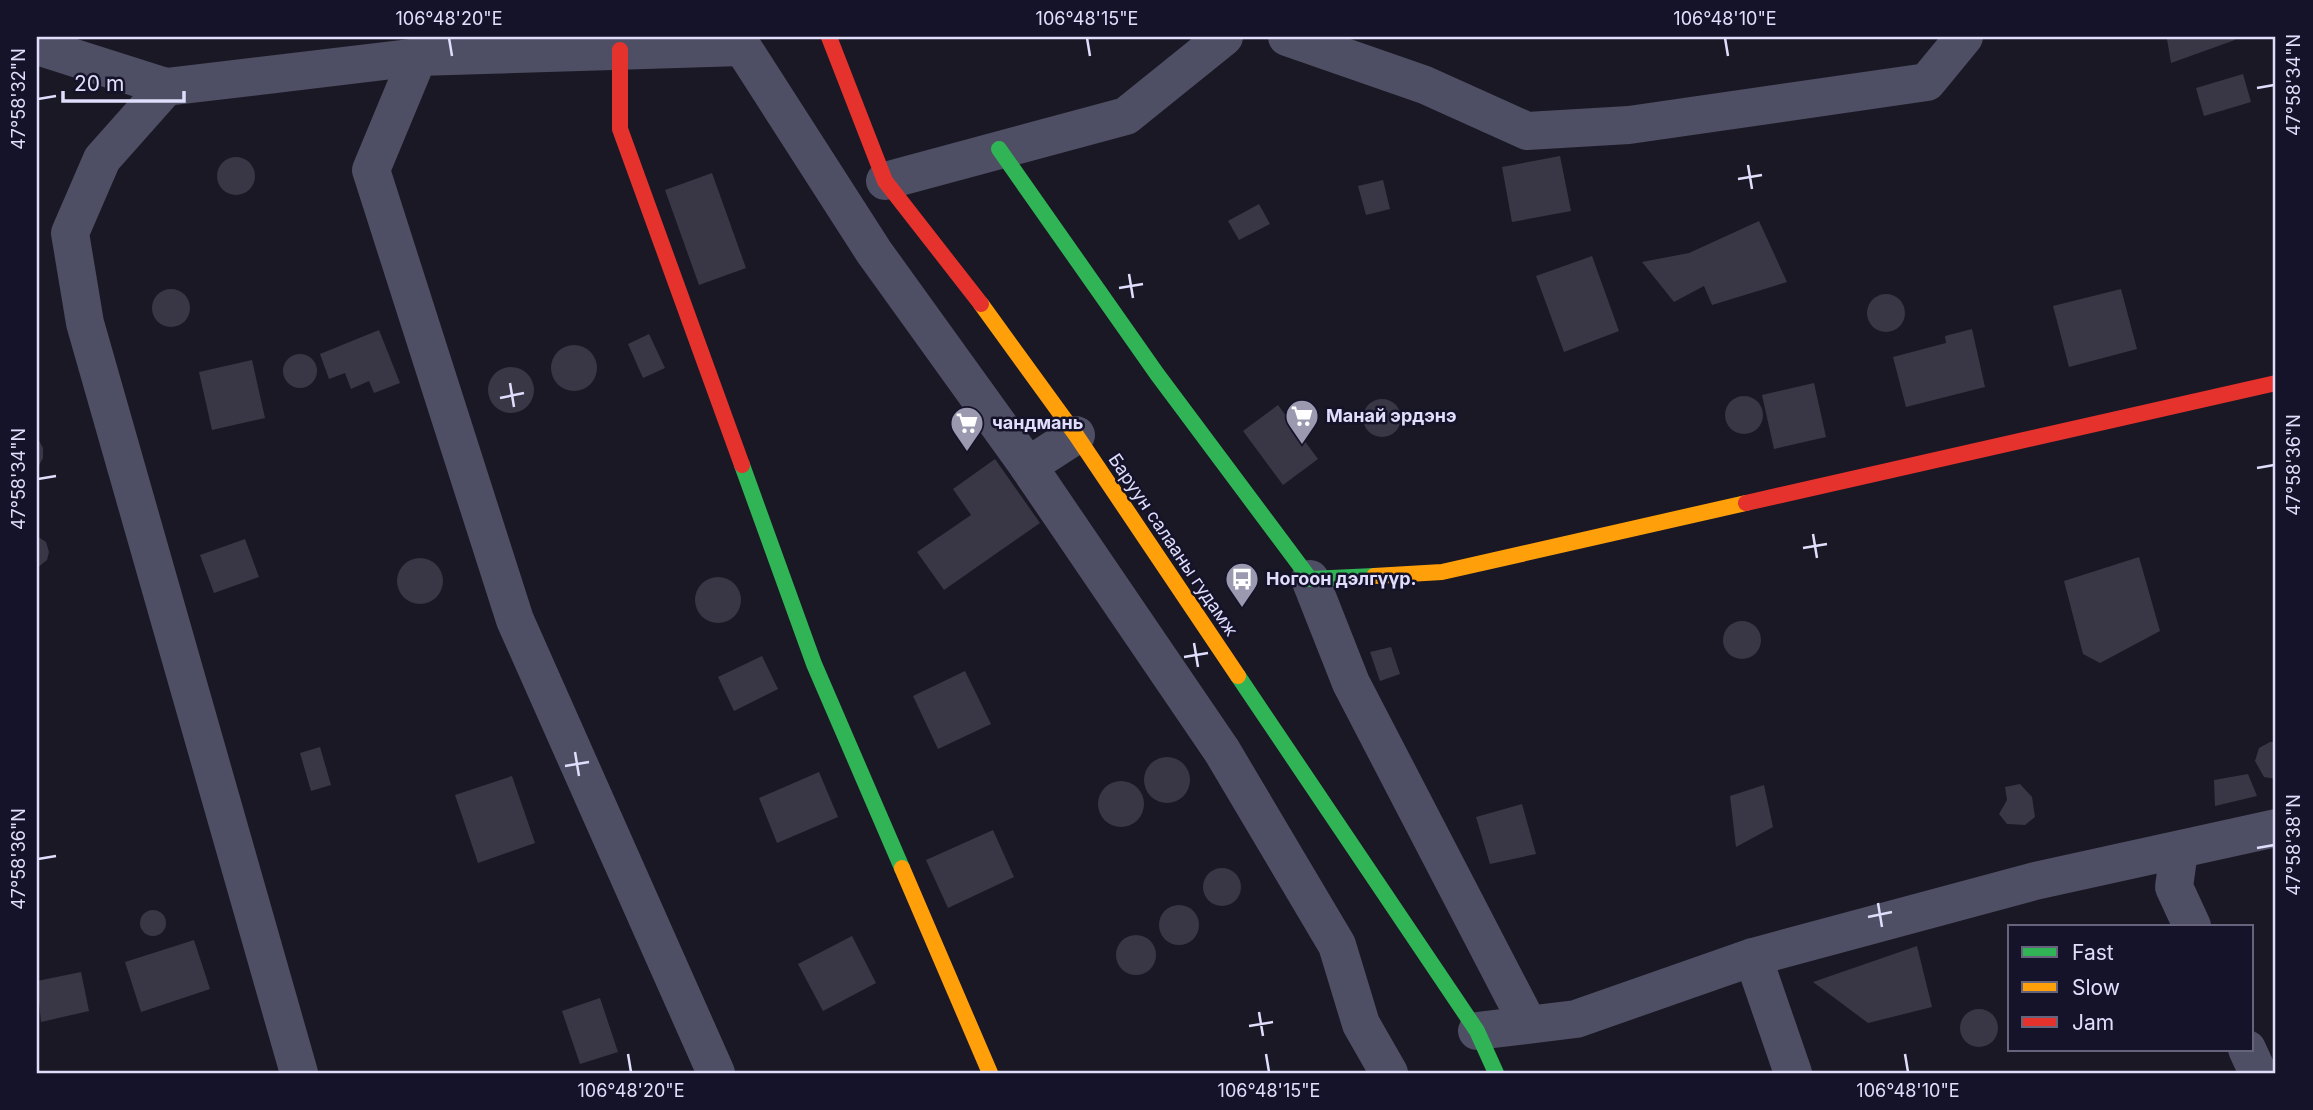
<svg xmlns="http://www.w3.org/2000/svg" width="2313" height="1110" viewBox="0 0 2313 1110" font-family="Inter,sans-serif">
	<rect width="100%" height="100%" fill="#191824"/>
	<g fill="#393745">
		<path d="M2170,37H2234L2235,40L2171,63L2167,39Z"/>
		<path d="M2243,74L2251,102L2204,116L2196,88Z"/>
		<path d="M1560,156L1571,211L1512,222L1502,167Z"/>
		<circle cx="236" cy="176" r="19"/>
		<path d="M712,173L746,268L699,285L665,190Z"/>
		<path d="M1383,180L1390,209L1366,215L1358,186Z"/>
		<path d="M1259,204L1270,224L1239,240L1228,221Z"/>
		<path d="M1759,221L1787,282L1712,305L1704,286L1674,302L1642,262L1689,253Z"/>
		<path d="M1592,256L1619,331L1564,352L1536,276Z"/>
		<path d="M2121,289L2137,349L2069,367L2053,306Z"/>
		<circle cx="171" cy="308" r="19"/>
		<circle cx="1886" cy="313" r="19"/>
		<path d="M1972,329L1985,387L1906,407L1893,357L1946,343L1945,336Z"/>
		<path d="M379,330L400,383L374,393L369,381L351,389L345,373L329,379L320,354Z"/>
		<path d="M649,334L665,368L643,378L628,344Z"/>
		<circle cx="574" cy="368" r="23"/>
		<circle cx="300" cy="371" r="17"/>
		<path d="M252,360L265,418L212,430L199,372Z"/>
		<circle cx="511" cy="390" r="23"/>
		<path d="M1814,383L1826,437L1774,449L1762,395Z"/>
		<circle cx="1744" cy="415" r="19"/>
		<circle cx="1382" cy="418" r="19"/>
		<path d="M1278,405L1318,459L1283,485L1243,431Z"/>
		<path d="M37,437L43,448V458L37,469Z"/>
		<path d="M995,459L1040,523L944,590L917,552L971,515L953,489Z"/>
		<path d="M37,536L46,542L49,552L47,560L37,568Z"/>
		<path d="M245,539L259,577L214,593L200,555Z"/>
		<path d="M2139,557L2160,631L2100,663L2083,654L2064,581Z"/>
		<circle cx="420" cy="581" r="23"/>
		<circle cx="718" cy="600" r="23"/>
		<circle cx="1742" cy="640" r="19"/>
		<path d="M1391,647L1400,674L1380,681L1370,652Z"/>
		<path d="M762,656L778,689L734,711L718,677Z"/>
		<path d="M965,671L991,724L938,749L913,696Z"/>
		<path d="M2270,742H2276V779L2264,777L2255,761L2259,748Z"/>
		<path d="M320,747L331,785L311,791L300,753Z"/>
		<circle cx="1167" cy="780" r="23"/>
		<path d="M819,772L838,817L777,843L759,798Z"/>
		<path d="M2248,774L2257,796L2215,806L2214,780Z"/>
		<path d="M512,776L535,843L478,863L455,795Z"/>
		<circle cx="1121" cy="804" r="23"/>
		<path d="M2020,784L2032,797L2035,817L2025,825L2007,824L1999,814L2007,800L2005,787Z"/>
		<path d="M1764,785L1773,827L1736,847L1730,796Z"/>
		<path d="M1522,804L1536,854L1490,864L1476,817Z"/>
		<path d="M993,830L1014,877L948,908L926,860Z"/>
		<circle cx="1222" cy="887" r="19"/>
		<circle cx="1179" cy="925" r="20"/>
		<circle cx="153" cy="923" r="13"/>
		<circle cx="1136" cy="955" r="20"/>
		<path d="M852,936L876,983L823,1011L798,964Z"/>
		<path d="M194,940L210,989L141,1012L125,962Z"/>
		<path d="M1917,946L1932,1007L1868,1023L1813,982Z"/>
		<path d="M81,972L89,1011L41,1022L37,981Z"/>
		<path d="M600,998L618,1052L580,1064L562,1011Z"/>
		<circle cx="1979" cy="1028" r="19"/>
	</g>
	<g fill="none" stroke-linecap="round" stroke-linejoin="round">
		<g stroke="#4e4e64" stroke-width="38">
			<path d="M736,37L874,252L1028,466L1222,751L1337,945L1361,1024L1389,1073"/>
			<path d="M1287,37L1425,85L1527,131L1629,125L1927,82L1964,37"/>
			<path d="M37,46L166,87L418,57L742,47"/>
			<path d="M418,57L371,170L515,620L716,1073"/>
			<path d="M166,87L102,159L70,233L85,323L299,1073"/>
			<path d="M885,181L1126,116L1224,37"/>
			<path d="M1028,466L1076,435"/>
			<path d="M1310,579L1351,683L1528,1024"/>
			<path d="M2179,851L2174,887L2192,926"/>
			<path d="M1753,957L1793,1073"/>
			<path d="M1477,1031L1576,1019L1753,957L2035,881L2276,828"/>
			<path d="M2247,1049L2258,1073"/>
		</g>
		<g stroke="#30b455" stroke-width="16">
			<path d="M999,149L1157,374L1310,579L1374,576"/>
			<path d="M742,465L814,664L902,868"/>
			<path d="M1238,676L1477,1031L1496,1073"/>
		</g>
		<g stroke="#ff9f0a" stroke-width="16">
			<path d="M981,304L1076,435L1238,676"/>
			<path d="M1374,576L1442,572L1746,503"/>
			<path d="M902,868L990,1073"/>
		</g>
		<g stroke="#e5322d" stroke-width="16">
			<path d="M829,37L885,181L981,304"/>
			<path d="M620,50V129L742,465"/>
			<path d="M1746,503L2276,383"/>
		</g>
	</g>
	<path fill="none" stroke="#e0defc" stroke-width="2.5" d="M449,38L452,56M1087,38L1090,56M1725,38L1728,56M2257,88L2274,85M38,99L56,96M1748,165L1752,189M1738,179L1762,175M1129,274L1133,298M1119,288L1143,284M510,383L514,407M500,398L524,393M2257,468L2274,465M38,479L56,476M1813,534L1817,558M1803,548L1827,544M1194,643L1198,667M1184,657L1208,653M575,752L579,776M565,766L589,762M2257,848L2274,845M38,859L56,856M1878,903L1882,927M1868,917L1892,912M1259,1012L1263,1036M1249,1026L1273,1022M628,1054L631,1072M1266,1054L1269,1072M1905,1054L1908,1072"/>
	<defs>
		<symbol id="supermarket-pin" viewBox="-11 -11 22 30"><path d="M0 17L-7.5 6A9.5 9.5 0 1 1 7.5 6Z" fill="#9a99b0" stroke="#151329"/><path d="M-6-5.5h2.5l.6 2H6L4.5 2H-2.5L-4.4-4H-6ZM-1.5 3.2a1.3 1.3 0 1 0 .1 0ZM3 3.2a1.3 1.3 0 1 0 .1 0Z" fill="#fff"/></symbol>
		<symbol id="bus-pin" viewBox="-11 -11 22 30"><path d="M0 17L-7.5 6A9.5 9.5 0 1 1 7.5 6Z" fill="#9a99b0" stroke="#151329"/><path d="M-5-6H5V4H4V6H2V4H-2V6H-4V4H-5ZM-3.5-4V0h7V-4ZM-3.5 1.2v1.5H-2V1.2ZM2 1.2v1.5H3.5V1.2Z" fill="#fff"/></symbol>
	</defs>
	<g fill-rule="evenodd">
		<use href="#supermarket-pin" x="1283" y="397" width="38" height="52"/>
		<use href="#supermarket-pin" x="948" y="404" width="38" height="52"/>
		<use href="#bus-pin" x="1223" y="560" width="38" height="52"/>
	</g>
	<g text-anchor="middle" stroke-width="5" stroke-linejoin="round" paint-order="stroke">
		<g font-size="18" font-weight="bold" fill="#e0defc" stroke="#151329" text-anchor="start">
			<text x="1326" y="422">Манай эрдэнэ</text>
			<text x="992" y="429">чандмань</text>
			<text x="1266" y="585">Ногоон дэлгүүр.</text>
		</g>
		<g font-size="18" fill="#e0defc" stroke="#151329">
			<text transform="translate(1173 545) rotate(56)" y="6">Баруун салааны гудамж</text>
		</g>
	</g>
	<rect width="2313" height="1110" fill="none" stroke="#151329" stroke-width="77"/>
	<rect x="2008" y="925" width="245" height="126" fill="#151329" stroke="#66647d" stroke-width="2"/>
	<rect x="2022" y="947" width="35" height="10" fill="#30b455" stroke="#66647d" stroke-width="2"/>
	<text x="2072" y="960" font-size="21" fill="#e0defc">Fast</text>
	<rect x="2022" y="982" width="35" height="10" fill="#ff9f0a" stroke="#66647d" stroke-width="2"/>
	<text x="2072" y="995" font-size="21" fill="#e0defc">Slow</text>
	<rect x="2022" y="1017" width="35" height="10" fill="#e5322d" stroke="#66647d" stroke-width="2"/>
	<text x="2072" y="1030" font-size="21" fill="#e0defc">Jam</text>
	<path d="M63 91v10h121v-10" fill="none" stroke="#e0defc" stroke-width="3.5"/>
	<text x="74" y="91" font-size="21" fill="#e0defc" stroke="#151329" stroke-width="5" paint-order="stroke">20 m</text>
	<rect x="38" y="38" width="2236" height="1034" fill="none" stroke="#e0defc" stroke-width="2.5"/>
	<g font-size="18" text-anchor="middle" fill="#e0defc">
		<text x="449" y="25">106°48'20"E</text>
		<text x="1087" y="25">106°48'15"E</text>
		<text x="1725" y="25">106°48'10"E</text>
		<text transform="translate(2294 85) rotate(-90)" y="6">47°58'34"N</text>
		<text transform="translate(19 99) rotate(-90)" y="6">47°58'32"N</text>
		<text transform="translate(2294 465) rotate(-90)" y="6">47°58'36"N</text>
		<text transform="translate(19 479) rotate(-90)" y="6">47°58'34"N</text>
		<text transform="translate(2294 845) rotate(-90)" y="6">47°58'38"N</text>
		<text transform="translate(19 859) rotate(-90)" y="6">47°58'36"N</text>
		<text x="631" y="1097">106°48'20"E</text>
		<text x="1269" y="1097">106°48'15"E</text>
		<text x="1908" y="1097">106°48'10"E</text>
	</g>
</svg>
